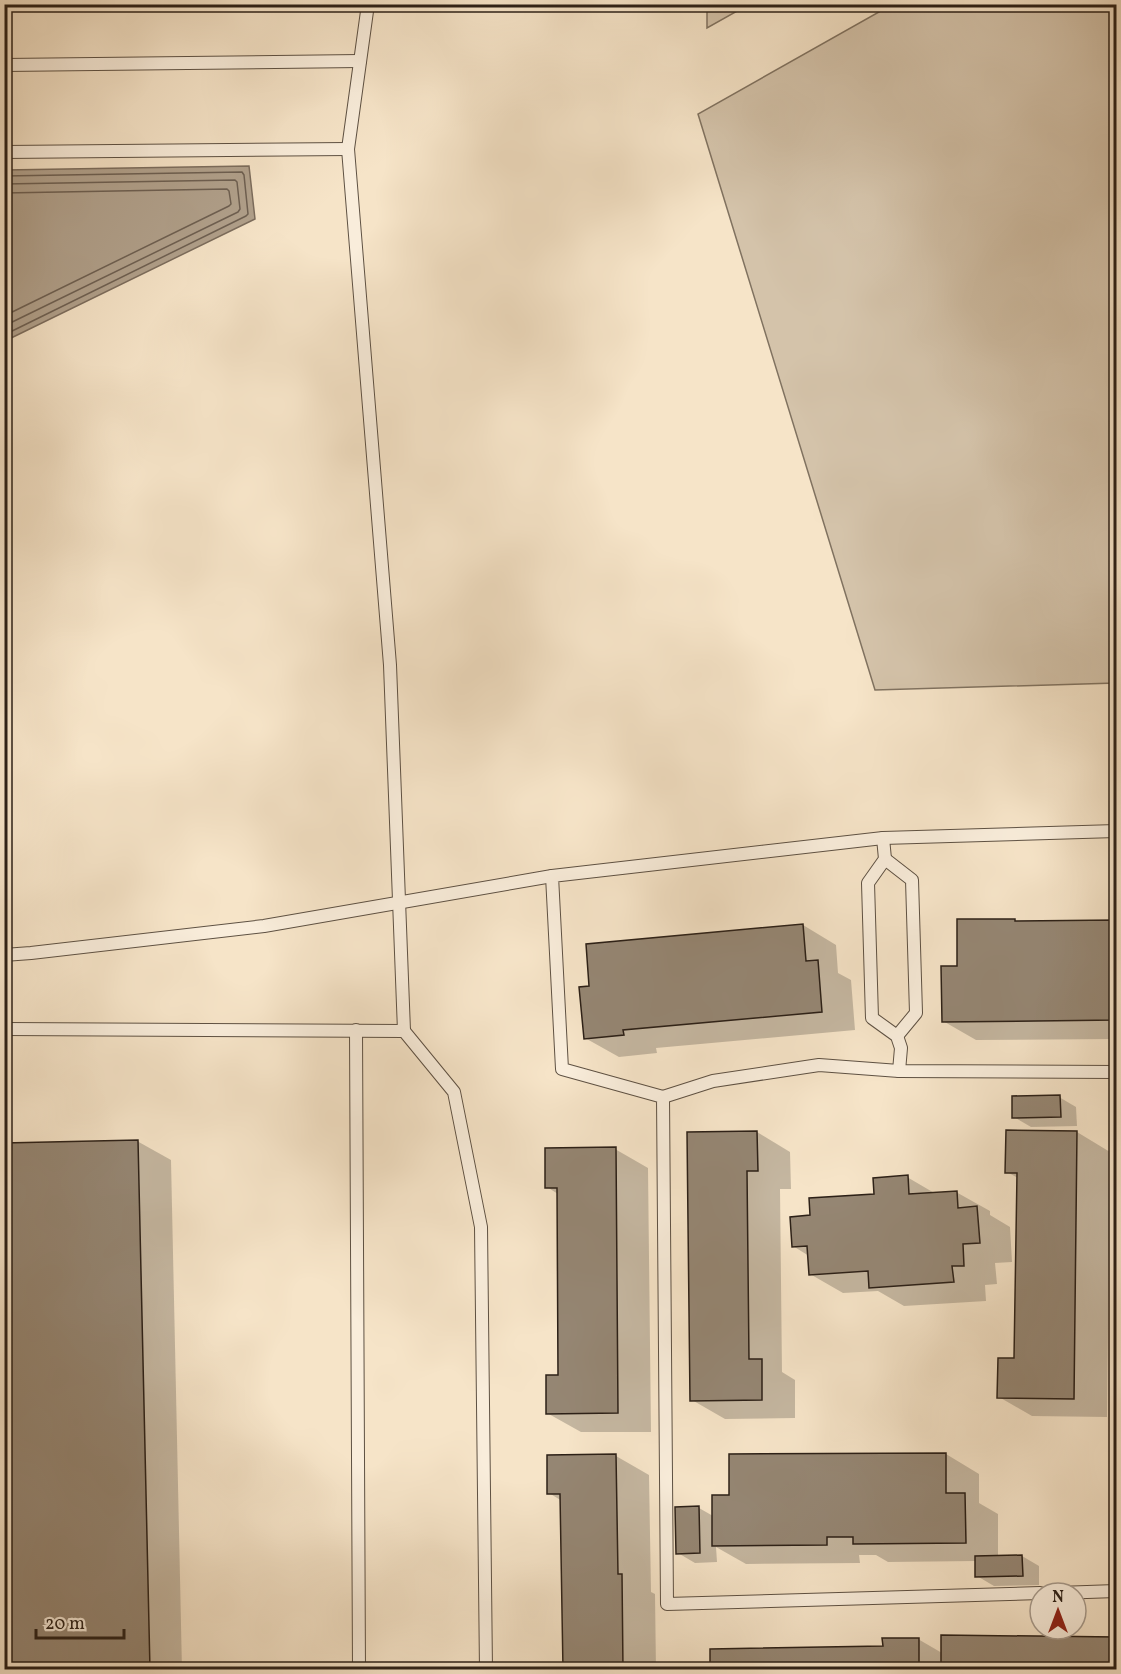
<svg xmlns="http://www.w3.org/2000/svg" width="1121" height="1674" viewBox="0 0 1121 1674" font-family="Vollkorn,serif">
	<rect width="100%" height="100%" fill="#f6e4c8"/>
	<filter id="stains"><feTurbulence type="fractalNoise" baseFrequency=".00333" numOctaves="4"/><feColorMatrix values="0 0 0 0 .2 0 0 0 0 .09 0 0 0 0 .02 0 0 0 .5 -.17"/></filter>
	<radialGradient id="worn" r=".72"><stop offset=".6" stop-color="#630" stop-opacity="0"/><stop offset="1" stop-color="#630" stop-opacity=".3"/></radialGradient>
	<g fill="#d4c3aa" stroke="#807260" stroke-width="1.5">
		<path d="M893,4L1116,5V683L875,690L698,114Z"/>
		<path d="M707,5V4L748,5L707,28Z"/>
	</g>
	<path fill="#b1a18c" stroke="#7c6d5d" stroke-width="1.5" d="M249,166L255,219L5,341V170Z"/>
	<g fill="#0003">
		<path d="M1015,920L1018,922L1116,921V1039L976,1040L943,1021L959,968Z"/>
		<path d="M803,925L836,945L838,973L851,980L855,1030L656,1048L657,1053L619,1057L585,1038L591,987Z"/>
		<path d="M1059,1097L1076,1107L1077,1126L1031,1127L1014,1117Z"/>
		<path d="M757,1132L790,1152L791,1189H780L782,1372L795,1380V1418L725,1419L692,1400L688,1133Z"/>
		<path d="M1077,1132L1110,1152L1107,1417L1032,1416L999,1397L1016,1360L1018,1178L1007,1172Z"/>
		<path d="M137,1141L171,1160L182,1670H4Z"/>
		<path d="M615,1149L648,1168L651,1432H581L547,1413L560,1377L558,1194L547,1187Z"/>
		<path d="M907,1177L936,1194L956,1192L990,1211V1215L1010,1227L1012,1262L995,1263L997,1284L985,1285L986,1301L904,1306L878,1291L843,1293L810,1274L809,1256L793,1246L812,1216L876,1195Z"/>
		<path d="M946,1454L979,1474V1503L998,1514V1557L1022,1556L1039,1566V1585L994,1586L977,1576L976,1561L888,1562L876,1555H859L860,1563L746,1564L716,1547L717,1562L695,1563L678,1553L699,1508L713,1516L731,1497L730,1456Z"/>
		<path d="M616,1456L649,1475L651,1592L655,1594L656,1670H565L562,1501L549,1493L548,1457Z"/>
		<path d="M942,1637L1116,1638V1670H712L884,1648L918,1639L942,1653Z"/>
	</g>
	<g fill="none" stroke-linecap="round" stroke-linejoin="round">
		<g stroke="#6e6052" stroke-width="1.5">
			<path d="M4,176L242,172L244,175L248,214L246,216L4,335"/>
			<path d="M4,184L235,180L237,182L240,209L238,212L4,326"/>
			<path d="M4,193L227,189L229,191L231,204L229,206L4,316"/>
		</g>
	</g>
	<g fill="#958673" stroke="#2c2017" stroke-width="1.5">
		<path d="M957,919H1015V921L1116,920V1020L942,1022L941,966H957Z"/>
		<path d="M803,924L806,961L818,960L822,1012L623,1030L624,1035L584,1039L579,987L589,986L586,944Z"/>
		<path d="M1060,1095L1061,1117L1012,1118V1096Z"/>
		<path d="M1006,1130L1077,1131L1074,1399L997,1398L998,1358H1014L1017,1173H1005Z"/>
		<path d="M757,1131L758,1171H747L749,1359H762V1400L690,1401L687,1132Z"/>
		<path d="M138,1140L150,1670H4V1143Z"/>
		<path d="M616,1147L618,1413L546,1414V1375H558L557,1188H545V1148Z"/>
		<path d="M908,1175L909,1194L957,1191L958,1208L977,1206L980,1243L963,1244L964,1266H952L954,1282L869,1288L868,1271L809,1275L807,1246L792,1247L790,1217L810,1215L809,1198L874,1194L873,1178Z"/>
		<path d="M946,1453V1493H965L966,1543L853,1544V1537H827V1545L712,1546V1495H729V1454Z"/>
		<path d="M616,1454L618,1574H622L623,1670H563L560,1494H547V1455Z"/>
		<path d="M699,1506L700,1553L676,1554L675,1507Z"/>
		<path d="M1022,1555L1023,1576L975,1577V1556Z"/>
		<path d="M941,1635L1116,1637V1670H941Z"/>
		<path d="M882,1638H919V1670H710V1649L883,1646Z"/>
	</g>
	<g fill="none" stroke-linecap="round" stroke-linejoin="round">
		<defs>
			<g id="service">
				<path d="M4,65L360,61"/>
				<path d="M4,152L348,149"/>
				<path d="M883,838L885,859L868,883L872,1018L897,1036L901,1048L899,1071L1116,1072"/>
				<path d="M885,859L912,880L916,1013L897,1036"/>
				<path d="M4,955L31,953L264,926L552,876"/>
				<path d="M4,1029L404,1031L390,665L348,149L368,4"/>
				<path d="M356,1030L359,1670"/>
				<path d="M404,1031L454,1092L481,1227L486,1670"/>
				<path d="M663,1097L713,1081L819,1065L899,1071"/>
				<path d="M1040,1593L667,1604L663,1097L562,1069L552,876L883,838L1116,831"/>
				<path d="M1058,1593L1116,1591"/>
			</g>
		</defs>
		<use href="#service" stroke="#5e5143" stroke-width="14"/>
		<use href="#service" stroke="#f9eddb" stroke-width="12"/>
	</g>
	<rect width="1121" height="1674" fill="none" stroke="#f6e4c8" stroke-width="24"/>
	<rect x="6" y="6" width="1109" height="1662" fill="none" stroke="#2c2017" stroke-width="3"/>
	<rect x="12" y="12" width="1097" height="1650" fill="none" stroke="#2c2017" stroke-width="1.5"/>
	<g transform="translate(1058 1611)"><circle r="28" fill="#f9eddb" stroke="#a79b8d" stroke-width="1.5"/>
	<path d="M0-4.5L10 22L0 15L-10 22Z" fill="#8f2418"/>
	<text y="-9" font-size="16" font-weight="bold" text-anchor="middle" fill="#2c2017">N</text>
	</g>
	<path d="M36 1629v9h88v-9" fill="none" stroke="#2c2017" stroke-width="3"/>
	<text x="45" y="1629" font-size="18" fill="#2c2017" stroke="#f9eddb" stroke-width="4.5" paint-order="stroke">20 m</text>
	<rect width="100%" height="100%" filter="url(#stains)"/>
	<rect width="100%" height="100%" fill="url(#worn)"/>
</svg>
